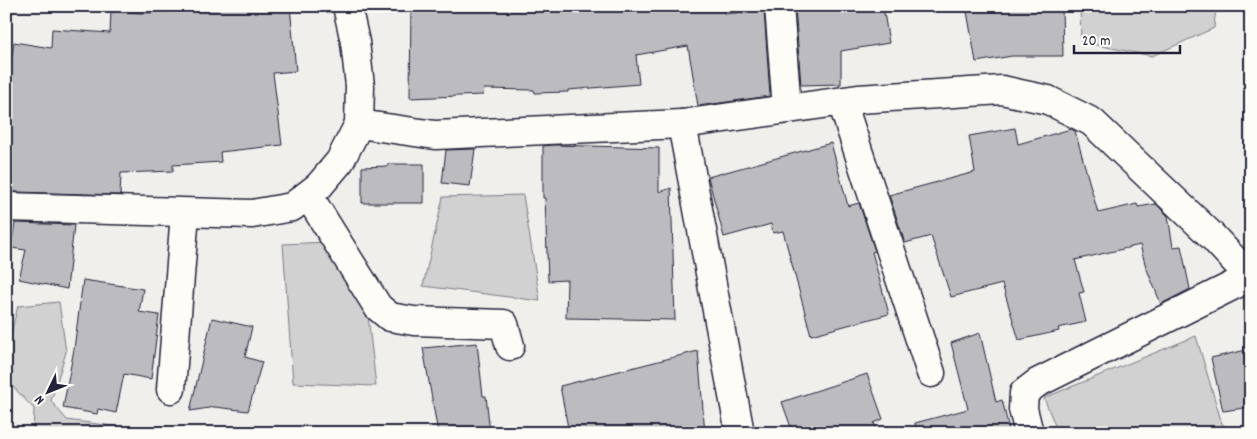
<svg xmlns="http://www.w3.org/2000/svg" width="1257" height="439" viewBox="0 0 1257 439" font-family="Dekko,sans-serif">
	<rect width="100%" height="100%" fill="#f0efec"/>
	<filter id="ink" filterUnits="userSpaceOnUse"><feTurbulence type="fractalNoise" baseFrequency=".02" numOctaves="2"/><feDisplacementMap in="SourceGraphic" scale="10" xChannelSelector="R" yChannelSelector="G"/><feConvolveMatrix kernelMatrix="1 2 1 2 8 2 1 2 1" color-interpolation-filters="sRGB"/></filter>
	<g filter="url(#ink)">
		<g fill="#d2d1d1" stroke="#7a7a86">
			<path d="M1080,6H1216L1214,28L1152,56L1081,42Z"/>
			<path d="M523,195L540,301L423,286L443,197Z"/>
			<path d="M328,242L367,307L376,386L293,383L283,244Z"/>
			<path d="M59,302L66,352L51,401L67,420L121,427L119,433H33L34,409L6,379V352L18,306Z"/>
			<path d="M1196,336L1222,424L1238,433H1058L1044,398Z"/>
		</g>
		<g fill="#bcbcc0" stroke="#22223b">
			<path d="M217,6H290L296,71L273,73L282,145L220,152L221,162L173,165V171L121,173L120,195L16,192L6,190V94L14,42L51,48L52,29L110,33L111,11L140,13L217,10Z"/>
			<path d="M411,6H723L725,14L764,10L770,96L698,106L688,46L636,55L639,84L568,90V92L535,93L534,90L484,89L483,95L410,98Z"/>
			<path d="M799,6H883L889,43L841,51V84L801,85L795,7Z"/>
			<path d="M966,6H1062L1063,56H1012L976,62Z"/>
			<path d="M1015,128L1018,144L1071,129L1075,131L1098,213L1137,204L1138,207L1156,204L1168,216L1173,247L1181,246L1190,289L1161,304L1146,267L1140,245L1075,260L1084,292L1079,293L1086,322L1058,328L1059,331L1019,340L1002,284L951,297L931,236L905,243L889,195L975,172L969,136Z"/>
			<path d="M831,143L848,206L859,203L875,251L872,252L889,314L811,335L783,231L773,233L771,224L724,237L708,177Z"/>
			<path d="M553,145L659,148V192L671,188L675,320L566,318L567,280L548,281L545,198H543V146Z"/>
			<path d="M475,149L470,186L442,183L446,150Z"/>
			<path d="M388,164H424V203H362V167L388,166Z"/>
			<path d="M15,223L74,225L67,289L19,279L26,250L11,248Z"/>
			<path d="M83,280L143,289L139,312L159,315L151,379L124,374L116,413L98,409L97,414L63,408L74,349Z"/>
			<path d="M212,318L252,327L245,357L262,362L248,411L215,407L190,411Z"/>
			<path d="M980,333L996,402L1002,400L1010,433H916L915,423L968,409L951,343Z"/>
			<path d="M477,343L483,396H486L490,433H438L423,348Z"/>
			<path d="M1251,349V407L1223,411L1211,358Z"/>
			<path d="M698,351L705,433H569L560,386Z"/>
			<path d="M867,374L883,419L874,423L878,433H793L782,402Z"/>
		</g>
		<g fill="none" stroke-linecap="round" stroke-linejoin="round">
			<defs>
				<g id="minor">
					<path d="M347,6L355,42L360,86L359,124"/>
					<path d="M779,6L787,109"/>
					<path d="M842,102L931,373"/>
					<path d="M682,124L740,433"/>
					<path d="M308,195L378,307L390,317L414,321L504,324L510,346"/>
					<path d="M6,207L252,214L292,207L319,186L340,161L359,124L435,135L682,124L858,99L1002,90L1048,100L1092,122L1212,236L1251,278"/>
					<path d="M171,389L185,213"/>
					<path d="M1029,433L1023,409L1024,393L1037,383L1250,277"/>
				</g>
			</defs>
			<use href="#minor" stroke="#22223b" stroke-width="31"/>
			<use href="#minor" stroke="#fdfcf7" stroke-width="28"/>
		</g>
	</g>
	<rect width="1257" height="439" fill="none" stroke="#fdfcf7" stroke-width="25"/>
	<rect x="12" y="12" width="1232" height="414" fill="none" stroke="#22223b" stroke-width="2" filter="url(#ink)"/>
	<g transform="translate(48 392) rotate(227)" stroke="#fdfcf7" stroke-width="4" paint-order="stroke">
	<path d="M0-4L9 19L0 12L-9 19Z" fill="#22223b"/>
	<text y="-8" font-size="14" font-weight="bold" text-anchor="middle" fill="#22223b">N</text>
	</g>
	<path d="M1074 45v8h106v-8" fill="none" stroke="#22223b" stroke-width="2.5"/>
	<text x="1082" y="45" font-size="15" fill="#22223b" stroke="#fdfcf7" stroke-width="4" paint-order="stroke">20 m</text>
</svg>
